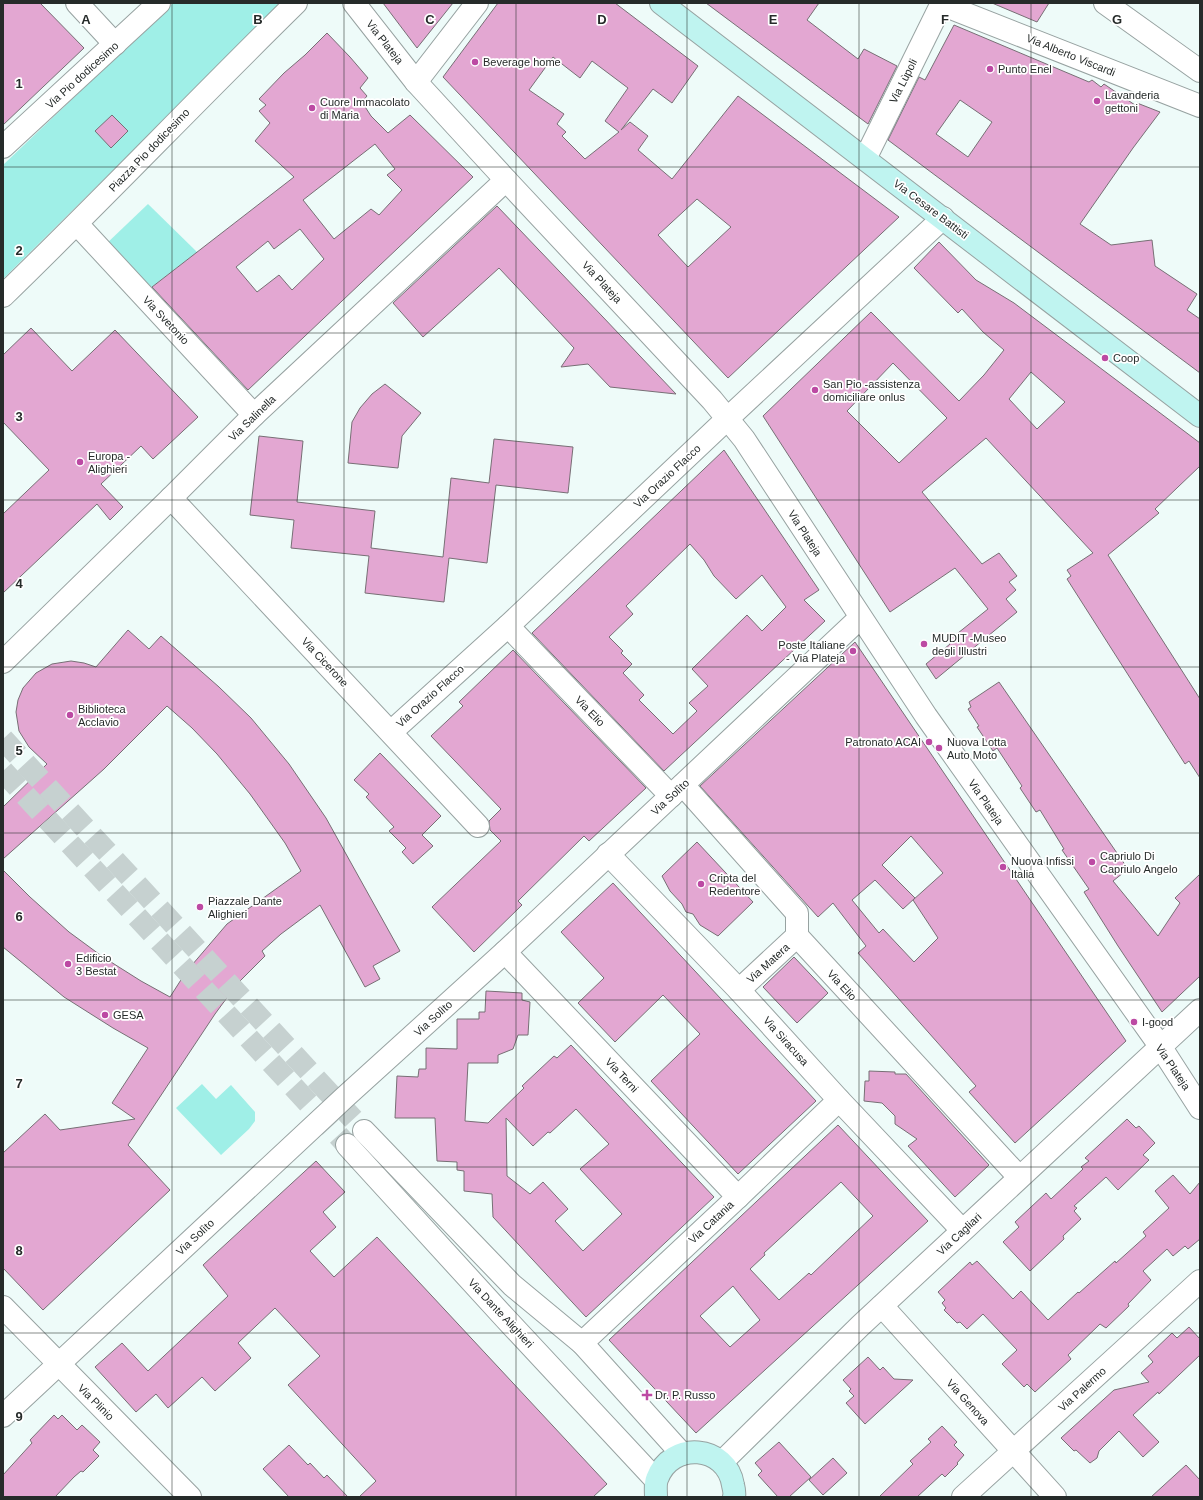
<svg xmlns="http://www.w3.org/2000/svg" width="1203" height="1500" viewBox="0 0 1203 1500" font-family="Helvetica,sans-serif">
	<rect width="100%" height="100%" fill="#eefbf9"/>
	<g fill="#9fefe7">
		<path d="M173,3H282L3,279V165Z"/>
		<path d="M148,204L197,252L149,289L104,246Z"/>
		<path d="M202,1084L216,1099L231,1085L255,1112V1121L249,1129L221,1155L176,1108Z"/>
	</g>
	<g fill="#e3a7d2" stroke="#776f75" fill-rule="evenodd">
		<path d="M3,3H40L84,48L3,125Z"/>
		<path d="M383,3H453L417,48Z"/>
		<path d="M498,3H615L698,66L672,103L653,89L621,130L630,122L648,136L638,150L672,179L738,96L899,217L728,378L443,77ZM553,57L580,78L592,61L628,88L605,121L619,132L585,159L562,136L566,132L557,124L564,114L529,90ZM697,199L731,227L688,267L658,235Z"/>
		<path d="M706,3H819L807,20L858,59L864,49L897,66L868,124Z"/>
		<path d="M992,3H1049L1037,22Z"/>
		<path d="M954,25L1089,82L1092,80L1101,87L1104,84L1135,105L1137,103L1160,112L1133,148L1080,224L1111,245L1152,240L1155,266L1197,294L1187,310L1200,319V373L888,140L919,77L925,80ZM960,100L992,122L968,157L936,134Z"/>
		<path d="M327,33L350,57L368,78L360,88L367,96L362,102L371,116L388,133L410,115L473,177L248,390L152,287L294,177L255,141L270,123L259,111L266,105L259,99L284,73L305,55ZM375,144L395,169L387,175L402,190L379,215L371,209L334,239L303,200ZM300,229L324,259L292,290L279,275L257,292L236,267L268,241L274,249Z"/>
		<path d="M112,115L128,131L111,148L95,131Z"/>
		<path d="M497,206L602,316L676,394L610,387L588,364L561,367L574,348L499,268L423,337L393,303Z"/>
		<path d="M939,242L976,280L1014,303L1200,443V466L1155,509L1159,513L1108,555L1200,699V778L1189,761L1185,764L1067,579L1071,576L1067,570L1093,553L986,438L922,492L982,564L999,553L1017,576L1009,582L1016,590L1006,599L1017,612L936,679L926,664L950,644L948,641L988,609L955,568L890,612L763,416L871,312L959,401L984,375L1004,350L983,332L962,309L958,313L914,268ZM893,363L947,418L899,463L847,411ZM1031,372L1065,402L1037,429L1009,399Z"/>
		<path d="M31,328L72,371L115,330L198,417L153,459L141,446L101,484L123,507L110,520L97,504L3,593V514L49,470L3,422V355Z"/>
		<path d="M385,384L421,413L402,436L398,468L348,463L352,422L360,408L372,394Z"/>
		<path d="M259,436L303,441L297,502L375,511L371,548L443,557L451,478L489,483L494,439L573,447L568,493L496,485L487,563L449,558L444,602L365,593L369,556L291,548L294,520L250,515Z"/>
		<path d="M724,450L819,590L804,600L825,621L664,771L532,633ZM690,544L704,560L714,576L736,599L762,575L786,607L762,631L747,615L692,669L708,686L689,703L697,711L673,734L639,700L644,695L623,673L632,664L621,653L623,651L609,637L633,614L626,606Z"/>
		<path d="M128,630L149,649L161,636L219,687L251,718L289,764L326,818L400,951L373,966L380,979L365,987L320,905L281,934L262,951L265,956L237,984L215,1014L128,1145L170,1190L43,1310L3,1268V1153L45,1114L60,1130L135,1119L112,1103L148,1048L113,1028L64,997L3,947V870L30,897L69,932L103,957L141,981L170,997L186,972L227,924L301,871L285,843L250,794L217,754L192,728L167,706L104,769L3,859V807L47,764L29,747L19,731L16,712L18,700L23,688L36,673L52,664L71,661L84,663L96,667Z"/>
		<path d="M855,642L1126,1041L1015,1143L969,1092L976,1086L858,953L866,946L833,903L818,917L700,786ZM911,836L943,873L913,900L938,938L914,962L883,929L879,933L852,900L875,880L903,909L915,898L882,865Z"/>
		<path d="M513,650L646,788L589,841L584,836L518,901L522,905L474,952L432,907L501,841L490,830L489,821L501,809L431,736L463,706L459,702Z"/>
		<path d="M999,682L1128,869L1113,881L1158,936L1180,903L1175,898L1200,874V976L1162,1012L1118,946L1084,892L1089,889L1062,850L1064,849L1040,810L1036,812L1020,788L1022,786L997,748L993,751L977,727L979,726L968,709L971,707L969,702Z"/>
		<path d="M380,753L441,816L422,835L433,846L413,864L402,852L406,848L389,831L394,827L366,797L369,794L354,780Z"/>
		<path d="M697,842L753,902L718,936L700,925L693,914L686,912L682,904L670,891L662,876Z"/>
		<path d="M613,883L816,1101L738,1174L651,1081L700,1034L663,995L615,1042L578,1003L604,978L561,932Z"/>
		<path d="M794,957L828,993L797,1023L763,987Z"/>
		<path d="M486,991L522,993V1000L530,1002L528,1035H518L513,1049L498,1055V1063H468L465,1121L488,1123L524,1088L522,1086L554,1056L557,1058L571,1045L714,1197L586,1317L493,1217L492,1194L464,1191V1171L457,1170V1162L437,1161L435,1118H395L397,1076L418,1077L419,1069H426V1048L457,1049V1019H479V1012H485ZM576,1109L609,1144L580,1169L622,1214L583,1251L555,1221L568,1209L543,1182L530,1194L507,1176L506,1118L533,1146L548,1132L550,1133Z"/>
		<path d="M869,1071L895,1072V1074H906L989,1165L955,1197L908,1146L917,1139L895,1124V1116L882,1103L864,1101L865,1081H869Z"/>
		<path d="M1127,1119L1136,1128L1139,1126L1155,1143L1143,1155L1149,1160L1118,1190L1106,1177L1074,1206L1077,1208L1074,1211L1081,1219L1063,1236L1064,1239L1030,1271L1003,1242L1019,1227L1015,1222L1046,1193L1051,1199L1083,1169L1081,1167L1089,1161L1085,1158Z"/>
		<path d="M838,1125L928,1221L696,1433L609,1340ZM841,1182L873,1216L811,1275L809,1273L779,1300L750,1269L765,1255L764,1253ZM733,1286L760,1320L730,1347L700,1316Z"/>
		<path d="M316,1161L345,1192L323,1212L336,1227L310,1251L334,1277L377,1237L607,1484L593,1497H359L376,1481L288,1385L320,1356L275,1308L238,1343L251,1358L215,1391L202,1377L168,1408L156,1394L136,1412L95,1367L122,1343L148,1371L228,1296L203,1265Z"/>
		<path d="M1173,1175L1190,1194L1200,1182V1239L1188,1249L1185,1246L1173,1256L1167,1249L1143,1271L1151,1280L1128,1304L1129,1306L1106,1328L1100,1324L1068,1355L1071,1359L1035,1392L1027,1384L1024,1387L1002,1364L1017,1350L983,1314L967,1329L960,1322L957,1323L944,1310L946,1308L942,1303L945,1300L938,1292L970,1262L972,1265L977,1261L1013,1299L1021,1291L1048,1320L1078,1292L1079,1293L1115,1261L1116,1263L1146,1236L1143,1232L1169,1208L1155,1191Z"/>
		<path d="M1189,1327L1200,1339V1355L1159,1394L1158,1392L1133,1415L1159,1442L1143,1457L1119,1431L1099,1451L1097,1458L1090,1463L1076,1450L1074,1451L1061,1438L1114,1390L1149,1382L1141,1373L1153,1362L1148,1356L1172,1333L1177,1338Z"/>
		<path d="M868,1357L880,1370L883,1367L894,1379L913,1380L865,1424L846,1403L854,1396L849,1391L851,1389L843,1380Z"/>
		<path d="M54,1415L58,1419L62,1415L77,1430L82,1425L100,1442L93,1450L99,1456L83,1472L81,1471L74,1477L55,1497H3V1475L32,1443L30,1440Z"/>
		<path d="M942,1426L957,1442L954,1445L964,1455L957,1463L958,1464L945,1477L942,1474L917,1497H879L913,1464L910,1461L931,1442L928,1439Z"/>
		<path d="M779,1442L811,1477L789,1497H778L758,1475L762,1471L755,1463Z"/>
		<path d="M289,1445L308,1465L310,1463L324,1478L327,1475L348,1497H289L263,1469Z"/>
		<path d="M833,1458L847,1473L823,1495L809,1480Z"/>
		<path d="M1186,1465L1200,1480V1497H1151Z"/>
	</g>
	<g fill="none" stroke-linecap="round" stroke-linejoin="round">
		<g stroke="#c6d1d0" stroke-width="22" stroke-dasharray="22 11" stroke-linecap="butt">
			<path d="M3,739L364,1131"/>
			<path d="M3,771L347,1145"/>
		</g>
		<defs>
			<g id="minor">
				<path d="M77,3L115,44"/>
				<path d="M354,3L416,82L506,180L712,400L744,439L926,716L1160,1046L1200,1108"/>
				<path d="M1105,3L1200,71"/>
				<path d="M941,4L1200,106"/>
				<path d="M416,82L477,3"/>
				<path d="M3,147L159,3"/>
				<path d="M865,159L942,3"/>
				<path d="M77,224L254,415"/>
				<path d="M3,296C102,200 197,100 296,3"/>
				<path d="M171,498L478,826"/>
				<path d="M508,626L671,796"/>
				<path d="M3,662L171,498L254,415L506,180"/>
				<path d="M391,732L508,626L727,419L943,218"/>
				<path d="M683,785L797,913V936L1019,1177"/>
				<path d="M608,854L739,990L839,1100L962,1230"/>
				<path d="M505,952L738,1197"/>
				<path d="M739,990L797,936"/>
				<path d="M882,1306L1055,1497"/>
				<path d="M3,1307L190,1497"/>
				<path d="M582,1343L738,1197L839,1100"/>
				<path d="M3,1416L345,1097L505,952L860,618"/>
				<path d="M963,1497L1200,1281"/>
			</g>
			<g id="tertiary">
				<path d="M364,1131L512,1285L582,1343L682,1454"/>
				<path d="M347,1145L505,1318L656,1480"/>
				<path d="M722,1462L860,1326L1200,1010"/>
			</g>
			<g id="secondary">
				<path d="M661,3L1200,416"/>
				<path d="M656,1497C656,1491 655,1484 657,1479C671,1440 727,1445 733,1485C734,1489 735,1493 734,1497"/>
			</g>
		</defs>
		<use href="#minor" stroke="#97a2a1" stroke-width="24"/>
		<use href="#tertiary" stroke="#97a2a1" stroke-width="24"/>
		<use href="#secondary" stroke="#97a2a1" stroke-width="24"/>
		<use href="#minor" stroke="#fff" stroke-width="22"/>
		<use href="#tertiary" stroke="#fff" stroke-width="22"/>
		<use href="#secondary" stroke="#bff4f0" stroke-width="22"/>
	</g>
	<path fill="none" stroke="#262b2a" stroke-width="1" stroke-opacity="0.55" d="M172,3V1497M344,3V1497M516,3V1497M687,3V1497M859,3V1497M1031,3V1497M3,167H1200M3,333H1200M3,500H1200M3,667H1200M3,833H1200M3,1000H1200M3,1167H1200M3,1333H1200"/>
	<g fill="#bc49a3" stroke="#fff" stroke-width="1.5">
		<circle cx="475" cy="62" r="4"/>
		<circle cx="990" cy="69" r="4"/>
		<circle cx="1097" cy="101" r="4"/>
		<circle cx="312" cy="108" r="4"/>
		<circle cx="1105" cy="358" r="4"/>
		<circle cx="815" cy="390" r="4"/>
		<circle cx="80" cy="462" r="4"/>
		<circle cx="924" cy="644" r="4"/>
		<circle cx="853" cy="651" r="4"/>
		<circle cx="70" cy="715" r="4"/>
		<circle cx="929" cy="742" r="4"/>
		<circle cx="939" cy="748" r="4"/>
		<circle cx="1092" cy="862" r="4"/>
		<circle cx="1003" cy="867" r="4"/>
		<circle cx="701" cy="884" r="4"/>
		<circle cx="200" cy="907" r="4"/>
		<circle cx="68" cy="964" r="4"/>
		<circle cx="105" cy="1015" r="4"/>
		<circle cx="1134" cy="1022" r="4"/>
		<path d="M645 1389h4v4h4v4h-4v4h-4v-4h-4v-4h4z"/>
	</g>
	<g text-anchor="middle" stroke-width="3.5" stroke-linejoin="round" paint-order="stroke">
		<g font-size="11" fill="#262b2a" stroke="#fff">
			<text transform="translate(385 42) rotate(52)" y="4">Via Plateja</text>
			<text transform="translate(1071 55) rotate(22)" y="4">Via Alberto Viscardi</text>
			<text transform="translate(82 75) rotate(-42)" y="4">Via Pio dodicesimo</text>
			<text transform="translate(903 81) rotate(-63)" y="4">Via Lùpoli</text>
			<text transform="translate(149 150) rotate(-46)" y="4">Piazza Pio dodicesimo</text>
			<text transform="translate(931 209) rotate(37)" y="4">Via Cesare Battisti</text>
			<text transform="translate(602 282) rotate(47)" y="4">Via Plateja</text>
			<text transform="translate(166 320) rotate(47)" y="4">Via Svetonio</text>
			<text transform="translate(252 418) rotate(-44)" y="4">Via Salinella</text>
			<text transform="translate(667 476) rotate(-43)" y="4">Via Orazio Flacco</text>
			<text transform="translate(805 533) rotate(57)" y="4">Via Plateja</text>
			<text transform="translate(325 662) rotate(47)" y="4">Via Cicerone</text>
			<text transform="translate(430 696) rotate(-42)" y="4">Via Orazio Flacco</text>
			<text transform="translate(590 711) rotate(46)" y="4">Via Elio</text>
			<text transform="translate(670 797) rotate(-43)" y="4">Via Solìto</text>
			<text transform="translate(986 802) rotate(55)" y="4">Via Plateja</text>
			<text transform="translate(768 963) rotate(-42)" y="4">Via Matera</text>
			<text transform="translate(842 985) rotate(47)" y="4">Via Elio</text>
			<text transform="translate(433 1018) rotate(-42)" y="4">Via Solìto</text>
			<text transform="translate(786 1041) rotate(48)" y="4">Via Siracusa</text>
			<text transform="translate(1173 1067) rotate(56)" y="4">Via Plateja</text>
			<text transform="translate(622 1075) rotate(47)" y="4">Via Terni</text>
			<text transform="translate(711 1222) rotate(-43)" y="4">Via Catania</text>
			<text transform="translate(959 1234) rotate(-43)" y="4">Via Cagliari</text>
			<text transform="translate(195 1237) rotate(-43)" y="4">Via Solìto</text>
			<text transform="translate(501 1313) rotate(47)" y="4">Via Dante Alighieri</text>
			<text transform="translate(1082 1389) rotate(-42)" y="4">Via Palermo</text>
			<text transform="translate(96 1402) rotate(45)" y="4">Via Plinio</text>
			<text transform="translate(968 1402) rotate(48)" y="4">Via Genova</text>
		</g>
		<g font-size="11" fill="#262b2a" stroke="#fff" text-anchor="start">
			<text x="483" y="66">Beverage home</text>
			<text x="998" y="73">Punto Enel</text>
			<text x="1105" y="99">Lavanderia<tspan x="1105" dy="13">gettoni</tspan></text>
			<text x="320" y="106">Cuore Immacolato<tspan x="320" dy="13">di Maria</tspan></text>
			<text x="1113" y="362">Coop</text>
			<text x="823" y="388">San Pio -assistenza<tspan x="823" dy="13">domiciliare onlus</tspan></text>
			<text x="88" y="460">Europa -<tspan x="88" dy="13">Alighieri</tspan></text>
			<text x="932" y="642">MUDIT -Museo<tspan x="932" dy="13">degli Illustri</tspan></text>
			<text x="845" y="649" text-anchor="end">Poste Italiane<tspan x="845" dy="13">- Via Plateja</tspan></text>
			<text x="78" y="713">Biblioteca<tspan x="78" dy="13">Acclavio</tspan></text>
			<text x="921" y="746" text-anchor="end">Patronato ACAI</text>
			<text x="947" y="746">Nuova Lotta<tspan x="947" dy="13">Auto Moto</tspan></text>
			<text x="1100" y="860">Capriulo Di<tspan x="1100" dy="13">Capriulo Angelo</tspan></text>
			<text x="1011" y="865">Nuova Infissi<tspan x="1011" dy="13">Italia</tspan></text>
			<text x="709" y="882">Cripta del<tspan x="709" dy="13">Redentore</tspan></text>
			<text x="208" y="905">Piazzale Dante<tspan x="208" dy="13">Alighieri</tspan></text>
			<text x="76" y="962">Edificio<tspan x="76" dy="13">3 Bestat</tspan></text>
			<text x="113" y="1019">GESA</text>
			<text x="1142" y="1026">I-good</text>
			<text x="655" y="1399">Dr. P. Russo</text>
		</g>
	</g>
	<g font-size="13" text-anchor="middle" font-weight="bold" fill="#262b2a" stroke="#fff" stroke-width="3.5" stroke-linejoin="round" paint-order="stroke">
		<text x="86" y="24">A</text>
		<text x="258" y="24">B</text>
		<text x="430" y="24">C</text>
		<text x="602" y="24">D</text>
		<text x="773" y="24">E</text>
		<text x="945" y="24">F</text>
		<text x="1117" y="24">G</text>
		<text x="19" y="88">1</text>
		<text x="19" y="255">2</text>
		<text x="19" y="421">3</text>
		<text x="19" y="588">4</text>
		<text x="19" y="755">5</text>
		<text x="19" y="921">6</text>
		<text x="19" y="1088">7</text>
		<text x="19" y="1255">8</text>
		<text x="19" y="1421">9</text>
	</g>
	<rect width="1203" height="1500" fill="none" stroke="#262b2a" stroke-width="8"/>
</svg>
